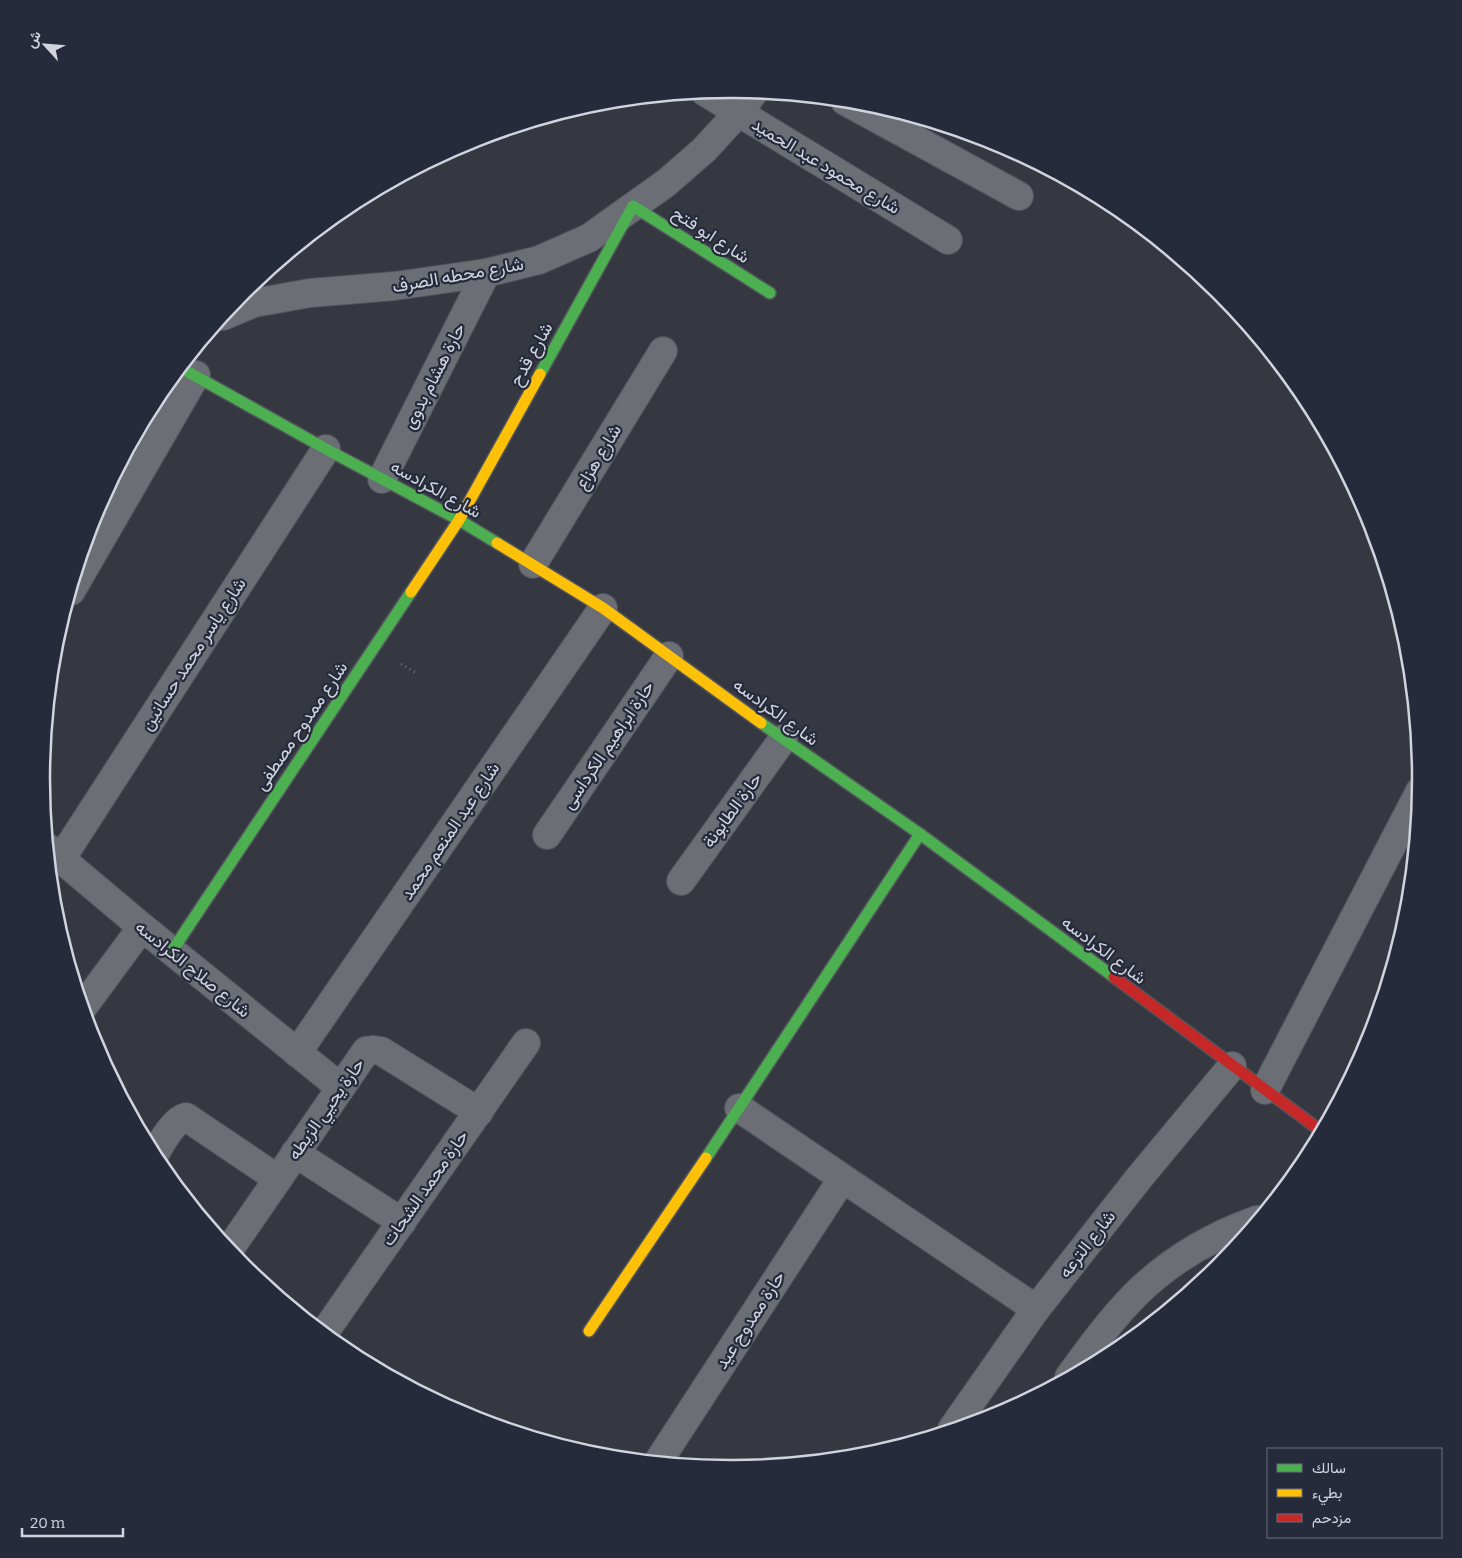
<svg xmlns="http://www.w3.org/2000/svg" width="1462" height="1558" viewBox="0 0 1462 1558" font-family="Bitter,Vazirmatn,serif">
	<rect width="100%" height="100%" fill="#353841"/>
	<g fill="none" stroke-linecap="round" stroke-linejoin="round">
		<defs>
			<g id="street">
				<path d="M705,92L948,240"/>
				<path d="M845,101L1019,196"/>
				<path d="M223,316L254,303L310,293L395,286L486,273L539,260L589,238L666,183L704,150L738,113L754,92"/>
				<path d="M382,479L486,273"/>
				<path d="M533,564L663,351"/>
				<path d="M71,591L196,375"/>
				<path d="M547,835L669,656"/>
				<path d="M48,848L142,927L340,1087"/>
				<path d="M61,859L326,449"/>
				<path d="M681,881L783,739"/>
				<path d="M83,1007L142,927"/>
				<path d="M297,1053L603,608"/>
				<path d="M1265,1090L1420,791"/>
				<path d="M739,1108L1036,1309"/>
				<path d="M295,1153L402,1222"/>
				<path d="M154,1155C161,1144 173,1120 186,1117L278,1179"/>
				<path d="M229,1250L366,1051L374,1050L381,1051L479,1112"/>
				<path d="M324,1333L526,1043"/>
				<path d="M1069,1377C1090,1348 1112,1318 1137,1293C1171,1260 1212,1236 1257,1220"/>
				<path d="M952,1429L1036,1309L1139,1178L1232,1066"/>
				<path d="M658,1462L842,1179"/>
			</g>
			<g id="fast">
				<path d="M181,368L326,449L459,520L497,543"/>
				<path d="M540,374L633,206L770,293"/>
				<path d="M761,723L920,834L1114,977"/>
				<path d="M172,951L411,592"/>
				<path d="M706,1158L920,834"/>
			</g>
			<g id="slow">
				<path d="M497,543L603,608L761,723"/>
				<path d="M411,592L459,520L540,374"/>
				<path d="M589,1331L706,1158"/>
			</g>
			<path id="jam" d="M1114,977L1321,1131"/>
		</defs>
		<use href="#street" stroke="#51545c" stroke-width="30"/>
		<use href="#fast" stroke="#51545c" stroke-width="14"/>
		<use href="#slow" stroke="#51545c" stroke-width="14"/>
		<use href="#jam" stroke="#51545c" stroke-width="14"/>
		<path stroke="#6b6e74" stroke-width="3" stroke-dasharray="1 4" stroke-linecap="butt" d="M401,664L418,674"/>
		<use href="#street" stroke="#6b6e75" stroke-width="28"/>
		<use href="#fast" stroke="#4caf50" stroke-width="11"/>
		<use href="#slow" stroke="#ffc107" stroke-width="11"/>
		<use href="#jam" stroke="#c62828" stroke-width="11"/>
	</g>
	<g text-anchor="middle" stroke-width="4.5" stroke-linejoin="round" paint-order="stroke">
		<g font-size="18" fill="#d1d4df" stroke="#262b3b">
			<text transform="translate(826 166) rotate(31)" y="6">شارع محمود عبد الحميد</text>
			<text transform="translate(711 235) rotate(33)" y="6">شارع ابو فتح</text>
			<text transform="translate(458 275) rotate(-10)" y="6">شارع محطه الصرف</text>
			<text transform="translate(531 354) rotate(-61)" y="6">شارع قدح</text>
			<text transform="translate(434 376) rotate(-63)" y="6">حارة هشام بدوى</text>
			<text transform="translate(598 457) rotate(-59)" y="6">شارع هزاع</text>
			<text transform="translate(436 489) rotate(29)" y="6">شارع الكرادسه</text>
			<text transform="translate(193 654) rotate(-57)" y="6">شارع ياسر محمد حسانين</text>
			<text transform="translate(776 712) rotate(36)" y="6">شارع الكرادسه</text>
			<text transform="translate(301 726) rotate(-56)" y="6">شارع ممدوح مصطفى</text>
			<text transform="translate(608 745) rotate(-56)" y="6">حارة ابراهيم الكرداسى</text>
			<text transform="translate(732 810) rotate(-54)" y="6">حارة الطابونة</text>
			<text transform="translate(450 831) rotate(-56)" y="6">شارع عبد المنعم محمد</text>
			<text transform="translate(1104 950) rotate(37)" y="6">شارع الكرادسه</text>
			<text transform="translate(193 969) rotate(39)" y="6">شارع صلاح الكرادسه</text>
			<text transform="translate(326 1109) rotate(-55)" y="6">حارة يحيي الزيطه</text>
			<text transform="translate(425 1188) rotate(-55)" y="6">حارة محمد الشحات</text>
			<text transform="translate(1087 1244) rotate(-52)" y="6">شارع الترعه</text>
			<text transform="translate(750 1320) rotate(-57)" y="6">حارة ممدوح عيد</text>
		</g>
	</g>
	<path d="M0 0H1462V1558H0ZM50 779a681 681 0 1 1 1362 0a681 681 0 1 1-1362 0Z" fill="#262b3b" fill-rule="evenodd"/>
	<path fill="none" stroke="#d1d4df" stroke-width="2.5" d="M50 779a681 681 0 1 1 1362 0a681 681 0 1 1-1362 0Z"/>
	<rect x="1267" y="1448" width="175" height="90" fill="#262b3b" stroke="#6a6f7d"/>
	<rect x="1277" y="1464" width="25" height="8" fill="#4caf50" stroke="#6a6f7d"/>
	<text x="1312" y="1473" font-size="15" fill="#d1d4df">سالك</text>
	<rect x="1277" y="1489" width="25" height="8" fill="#ffc107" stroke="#6a6f7d"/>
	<text x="1312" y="1498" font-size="15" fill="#d1d4df">بطيء</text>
	<rect x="1277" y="1514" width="25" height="8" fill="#c62828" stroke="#6a6f7d"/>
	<text x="1312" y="1523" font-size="15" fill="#d1d4df">مزدحم</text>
	<g transform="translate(45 45) rotate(296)" stroke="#262b3b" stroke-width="4" paint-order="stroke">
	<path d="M0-4L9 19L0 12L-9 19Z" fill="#d1d4df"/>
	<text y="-8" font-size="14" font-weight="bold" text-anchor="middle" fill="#d1d4df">ش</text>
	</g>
	<path d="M22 1528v8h101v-8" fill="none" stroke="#d1d4df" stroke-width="2.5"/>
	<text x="30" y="1528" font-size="15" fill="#d1d4df" stroke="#262b3b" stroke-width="4" paint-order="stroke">20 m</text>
</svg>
